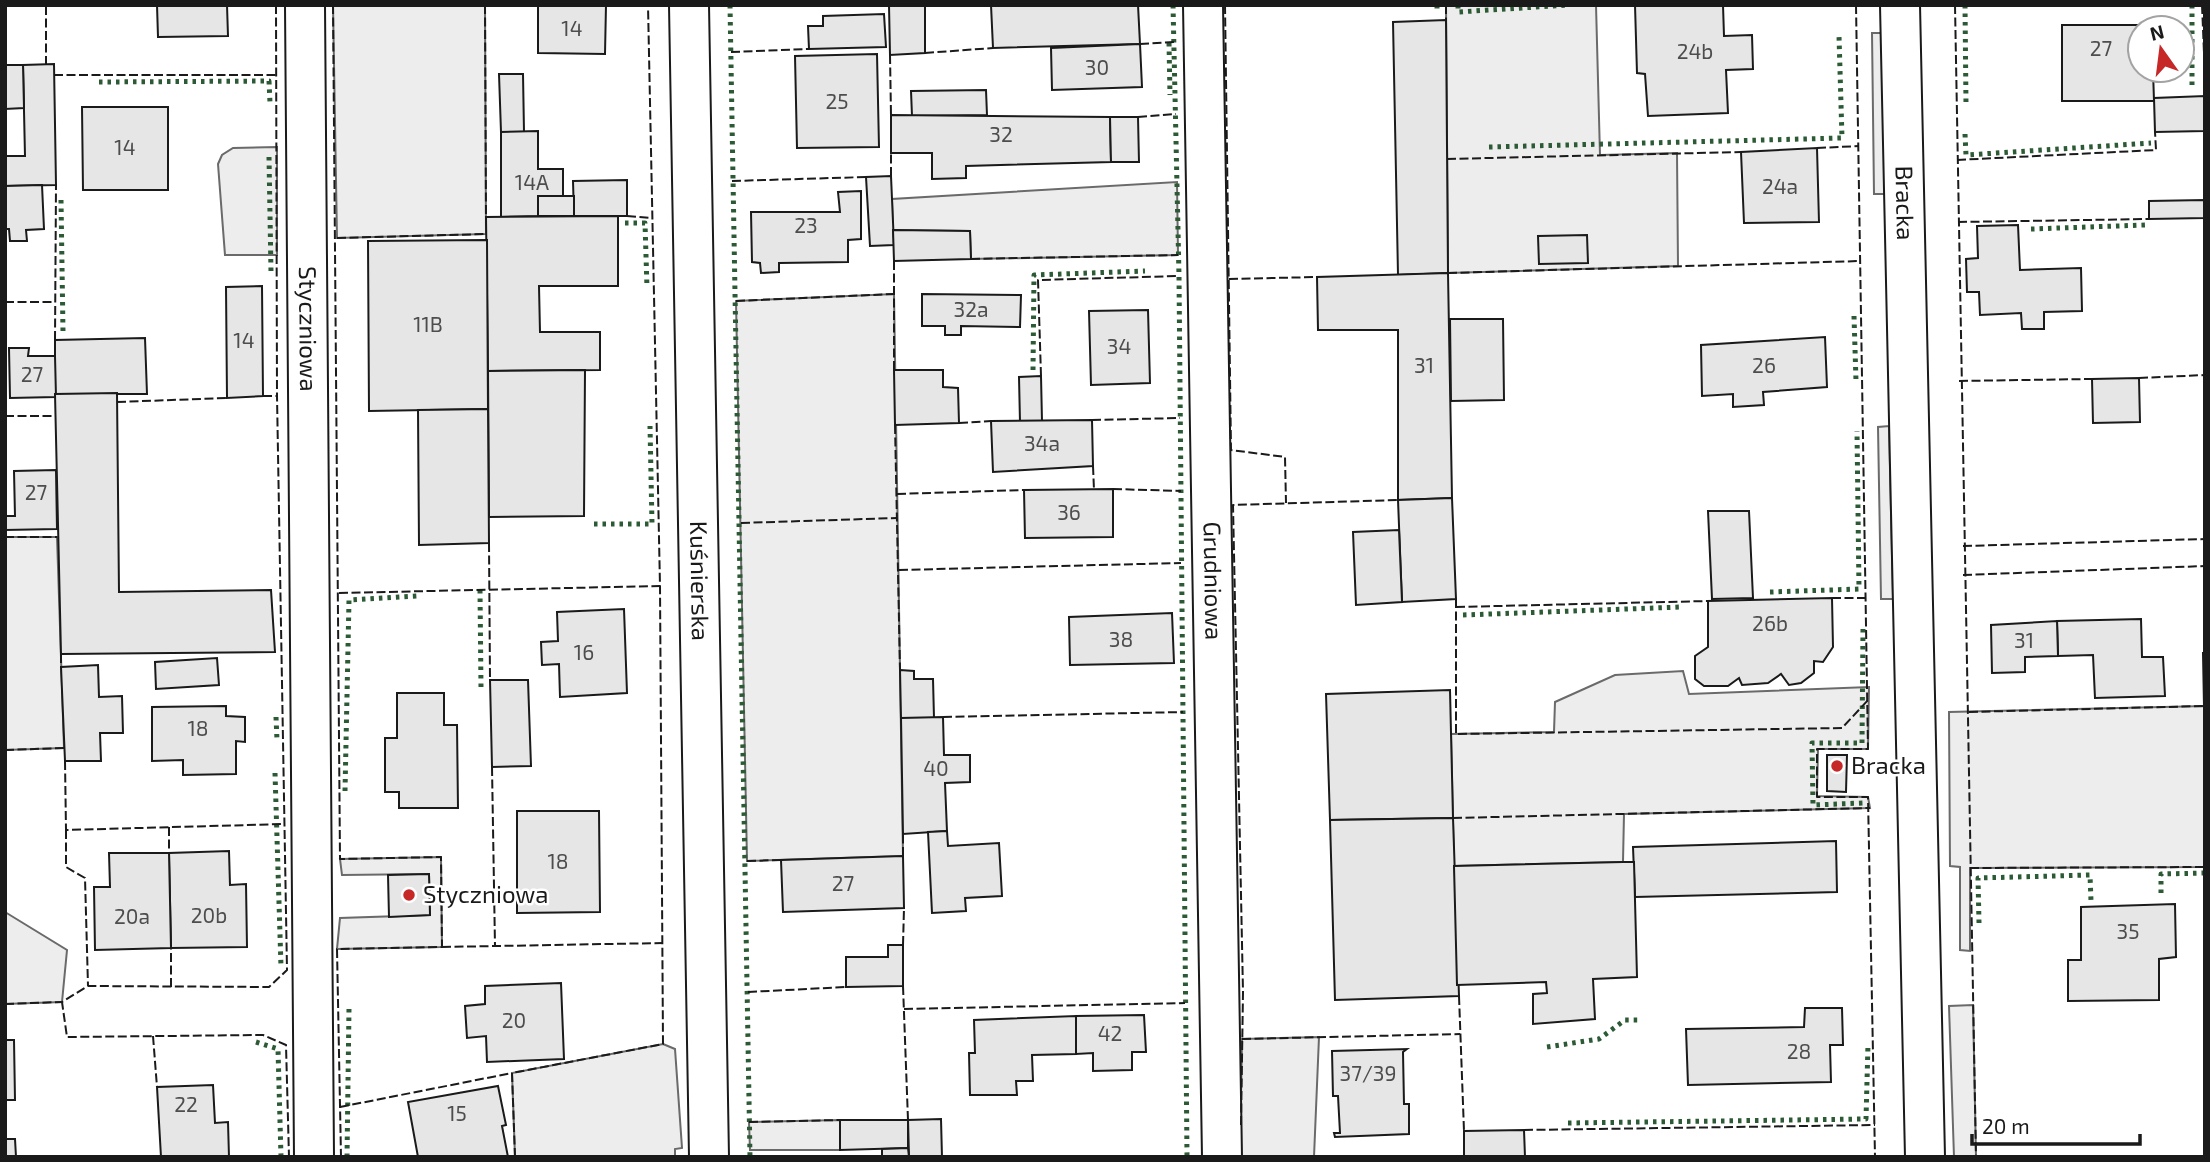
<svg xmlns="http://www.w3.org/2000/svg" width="2210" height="1162" viewBox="0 0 2210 1162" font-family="'Exo 2',sans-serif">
	<rect width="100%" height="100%" fill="#fff"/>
	<g fill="#ededed" stroke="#6a6a6a" stroke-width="2">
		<path d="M333,5H485L486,234L337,238Z"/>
		<path d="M1446,5H1596L1600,155L1677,153L1678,266L1448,273Z"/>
		<path d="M1872,33H1885L1888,194H1874Z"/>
		<path d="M277,147V255H225L218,164L222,155L233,148Z"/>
		<path d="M1177,182L1178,255L971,259L970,231L893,230L892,199Z"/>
		<path d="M894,294L903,856L747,861L736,301Z"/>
		<path d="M1889,426L1893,599H1881L1878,427Z"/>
		<path d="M5,537H57L64,748L5,750Z"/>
		<path d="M1683,671L1689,694L1869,687L1868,749H1818L1817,796L1868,797L1870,808L1624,814L1623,862L1454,866L1451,734L1554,732L1555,702L1615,675Z"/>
		<path d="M2205,706V867L1970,868V951L1960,950V867L1950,866L1949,712Z"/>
		<path d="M441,857L442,947L337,949L340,918L430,915L429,874L342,875L340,859Z"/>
		<path d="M5,912L67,950L62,1002L5,1004Z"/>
		<path d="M1973,1005L1976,1157H1954L1949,1006Z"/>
		<path d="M1319,1037L1314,1157H1240L1242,1039Z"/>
		<path d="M663,1044L675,1049L682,1148L675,1149V1157H515L512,1073Z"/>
		<path d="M840,1120V1150H750L749,1122Z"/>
	</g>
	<g fill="#e6e6e6" stroke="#1a1a1a" stroke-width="2">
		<path d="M157,5H227L228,36L158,37Z"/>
		<path d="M538,5H606L605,54L538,53Z"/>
		<path d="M889,5H925V53L890,55Z"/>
		<path d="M991,5H1138L1140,44L993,48Z"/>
		<path d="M1635,5H1723L1724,36L1752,35L1753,69L1726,70L1728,113L1648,116L1645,74L1637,73Z"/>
		<path d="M884,14L886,47L809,49L808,26H823V16Z"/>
		<path d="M1446,20L1448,273L1398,275L1393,22Z"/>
		<path d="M2062,25H2152V28H2140V70H2153L2154,101H2062Z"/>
		<path d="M1140,44L1142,87L1052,90L1051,48Z"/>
		<path d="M877,54L879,147L797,148L795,56Z"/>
		<path d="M54,64L56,185L5,186V156H25L23,65Z"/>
		<path d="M5,65H23L24,108L5,109Z"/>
		<path d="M499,74H523L524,132H501Z"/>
		<path d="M986,90L987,115L912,116L911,91Z"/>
		<path d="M2205,96V131L2155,132L2154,98Z"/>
		<path d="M82,107H168V190H83Z"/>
		<path d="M891,115L1110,117L1111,162L966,166V178L932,179V153H891Z"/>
		<path d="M1110,117H1138L1139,162H1111Z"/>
		<path d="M538,131V169H563V196H538V216L501,217V132Z"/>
		<path d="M1817,148L1819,222L1744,223L1741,152Z"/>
		<path d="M891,176L894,245L870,246L866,177Z"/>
		<path d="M627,180V216H574L573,181Z"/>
		<path d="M42,185L44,229L26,230L27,241H10L9,229H5V186Z"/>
		<path d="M861,191V239L848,240V262L779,263V272L761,273L760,263L752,262L751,212H840L838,192Z"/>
		<rect x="538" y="196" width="36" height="20"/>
		<path d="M2205,200V218L2149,219V201Z"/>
		<path d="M618,216V286H539L540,332H600V370L488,371L486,217Z"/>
		<path d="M2018,225L2020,270L2081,268L2082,311L2044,312V329H2022L2021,313L1980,315L1979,292H1967L1966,259L1978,258L1977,226Z"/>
		<path d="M893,230L970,231L971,259L894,261Z"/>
		<path d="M1587,235L1588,263L1539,264L1538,236Z"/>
		<path d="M487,240L488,409L369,411L368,241Z"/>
		<path d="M1448,273L1452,498L1398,500V330H1318L1317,277Z"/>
		<path d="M262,286L263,396L227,398L226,287Z"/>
		<path d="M922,294L1021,295L1020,327L961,326V335H945V326H922Z"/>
		<path d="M1148,310L1150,383L1091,385L1089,311Z"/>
		<path d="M1450,319H1503L1504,400L1451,401Z"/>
		<path d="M1825,337L1827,387L1763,392L1764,405L1733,407V394L1702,396L1701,345Z"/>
		<path d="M145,338L147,394H55V340Z"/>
		<path d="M9,348H29L28,356H55L56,397L10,398Z"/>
		<path d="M585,370L584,516L489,517L488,371Z"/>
		<path d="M894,370H943V387L958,388L959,423L895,425Z"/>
		<path d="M1041,376L1042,421L1020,422L1019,377Z"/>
		<path d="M2139,378L2140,422L2093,423L2092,379Z"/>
		<path d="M117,393L119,592L271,590L275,652L61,654L55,394Z"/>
		<path d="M488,409L489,543L419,545L418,410Z"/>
		<path d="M1092,420L1093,466L993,472L991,421Z"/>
		<path d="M56,470L57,529L5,530V516H15L14,471Z"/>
		<path d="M1113,489V537L1025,538L1024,490Z"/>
		<path d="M1452,498L1456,599L1402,602L1398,500Z"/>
		<path d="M1708,511H1749L1753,598L1712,599Z"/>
		<path d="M1399,530L1402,602L1356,605L1353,532Z"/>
		<path d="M1832,598L1833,647L1823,662L1814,661V673L1801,683L1789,685L1781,674L1768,683L1742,685L1739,678L1728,686H1704L1695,679V656L1708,647V601Z"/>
		<path d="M624,609L627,693L560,697L559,664L542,665L541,642L558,641L557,612Z"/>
		<path d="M1172,613L1174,663L1070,665L1069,617Z"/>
		<path d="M2141,619L2142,657H2163L2165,696L2095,698L2093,655L2058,656L2057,621Z"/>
		<path d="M2057,621L2058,656L2025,657V672L1992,673L1991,625Z"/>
		<path d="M2203,653H2205V706H2204Z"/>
		<path d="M217,658L219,685L156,689L155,662Z"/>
		<path d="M98,665L99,697L122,696L123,733H100L101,761H65L61,667Z"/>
		<path d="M900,670L914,671V679H933L934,718H901Z"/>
		<path d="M490,680H528L531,766L492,767Z"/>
		<path d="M1450,690L1453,818L1330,820L1326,694Z"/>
		<path d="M397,693H444V725H457L458,808H399V792H385V738H397Z"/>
		<path d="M226,706V716L245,717V742L236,741V774L183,775V760L152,761V707Z"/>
		<path d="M943,717L944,755H970V782L945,783L947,831L903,834L901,718Z"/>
		<path d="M1827,755H1847L1846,792L1827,791Z"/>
		<path d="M517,811H599L600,912L517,913Z"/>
		<path d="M1453,818L1459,996L1335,1000L1330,820Z"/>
		<path d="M947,831L948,846L999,843L1002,896L965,898L966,911L932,913L928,832Z"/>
		<path d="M1836,841L1837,892L1635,897L1633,847Z"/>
		<path d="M229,851L230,885L246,884L247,947L171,948L169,853Z"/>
		<path d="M109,853H169L171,948L95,950L94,887H110Z"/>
		<path d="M903,856L904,908L783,912L781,860Z"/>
		<path d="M1623,862H1634L1637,977L1593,979L1595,1019L1533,1024V994L1547,993L1546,982L1457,985L1454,866Z"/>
		<path d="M429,874L430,915L389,917L388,875Z"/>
		<path d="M2175,904L2176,957L2159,959V1000L2068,1001V960H2081V907Z"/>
		<path d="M888,945H903V986L846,987V957H888Z"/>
		<path d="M561,983L564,1059L487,1062L486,1036L467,1038L465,1006L485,1004V986Z"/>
		<path d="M1805,1008H1842L1843,1045H1830L1831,1082L1688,1085L1686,1029L1804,1027Z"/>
		<path d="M1144,1015L1146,1052H1132V1070L1093,1071V1053L1076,1054V1016Z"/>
		<path d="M1076,1016V1054L1032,1055L1033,1081H1016L1017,1095H970L969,1053H975L974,1020Z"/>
		<path d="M5,1040H14L15,1100H5Z"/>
		<path d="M1407,1049L1403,1052L1404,1104H1409V1134L1335,1137L1334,1133H1340L1338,1096H1333L1332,1051Z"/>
		<path d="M213,1085L215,1123L228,1122L229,1157H161L157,1087Z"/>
		<path d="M498,1086L506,1125L502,1126L508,1157H418L408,1102Z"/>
		<path d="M941,1119L942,1157H909L908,1120Z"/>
		<path d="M840,1120H908V1148L840,1150Z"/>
		<path d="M1524,1130L1525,1157H1464V1131Z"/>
		<path d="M5,1139H15L16,1157H5Z"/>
		<path d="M908,1148L909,1157H882V1149Z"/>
	</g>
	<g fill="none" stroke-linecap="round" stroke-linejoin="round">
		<defs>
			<g id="minor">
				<path id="s1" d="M305,5L314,1157"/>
				<path id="s2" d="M689,5L709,1157"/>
				<path id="s3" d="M1203,5L1222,1157"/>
				<path id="s4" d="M1900,5L1925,1157"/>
			</g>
		</defs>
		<use href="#minor" stroke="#1a1a1a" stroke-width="42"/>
		<use href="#minor" stroke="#fff" stroke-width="38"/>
		<g stroke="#2b5a34" stroke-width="5" stroke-dasharray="3.5 5" stroke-linecap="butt">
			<path d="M730,5L750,1157"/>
			<path d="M1173,5L1179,276L1187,1157"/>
			<path d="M1437,5V11"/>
			<path d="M1458,5V12L1569,5"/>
			<path d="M1965,5L1966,105"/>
			<path d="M1169,43L1170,95"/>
			<path d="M99,82L269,81L270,103"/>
			<path d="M2192,85V5"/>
			<path d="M1965,134L1966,155L2151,143"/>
			<path d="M1489,147L1842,138L1839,36"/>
			<path d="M269,157L271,272"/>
			<path d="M61,200L63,332"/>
			<path d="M625,223H645L647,288"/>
			<path d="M2031,229L2145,225"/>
			<path d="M1854,316L1856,381"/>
			<path d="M1033,370L1034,275L1145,271"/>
			<path d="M594,524H652L650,426"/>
			<path d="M480,590L481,688"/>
			<path d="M1770,592L1859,589L1857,431"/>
			<path d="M1463,615L1682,607"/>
			<path d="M1863,629L1862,743H1812L1813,805L1863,803"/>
			<path d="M276,717L277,740"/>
			<path d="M275,773L281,967"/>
			<path d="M345,791L349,600L417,596"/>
			<path d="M2161,893V874L2205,873"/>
			<path d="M1979,923L1978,878L2090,875L2091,901"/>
			<path d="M256,1042L278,1049L281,1157"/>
			<path d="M1547,1047L1599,1039L1625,1020H1639"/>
			<path d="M1568,1123L1866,1119L1868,1044"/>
			<path d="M347,1157L349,1008"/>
		</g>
		<g stroke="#1a1a1a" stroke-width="2" stroke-dasharray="9 3.5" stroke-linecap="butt">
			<path d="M276,5L277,396L287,970L269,987L88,986L62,1002L67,1037L263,1035L286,1045L289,1157"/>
			<path d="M333,5L340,859L441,857L442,947L337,949L341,1157"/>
			<path d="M485,5L486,217"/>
			<path d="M1225,5L1231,450L1285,457L1286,503"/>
			<path d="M1446,5V20"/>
			<path d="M1856,5L1868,749H1817V797H1868L1875,1157"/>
			<path d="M1955,5L1976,1157"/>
			<path d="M2202,5L2205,77"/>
			<path d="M1140,44L1174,42"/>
			<path d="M731,52L809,49"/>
			<path d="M925,53L993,48"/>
			<path d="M890,55L891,115"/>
			<path d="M46,65V5"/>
			<path d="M54,75H277"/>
			<path d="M1138,117L1176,114"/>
			<path d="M1817,148L1859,146"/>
			<path d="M1447,159L1741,152"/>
			<path d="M1957,160L2156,150L2155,132"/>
			<path d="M891,176V153"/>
			<path d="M732,181L866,177"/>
			<path d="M627,216L652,218"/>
			<path d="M1958,222L2149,219"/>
			<path d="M337,238L486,234"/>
			<path d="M971,259L1178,255"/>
			<path d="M894,261V370"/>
			<path d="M1448,273L1861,261"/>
			<path d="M1229,279L1317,277"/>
			<path d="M736,301L894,294"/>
			<path d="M5,302H55"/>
			<path d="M55,340L56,185"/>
			<path d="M1041,376L1038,280L1179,276"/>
			<path d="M2139,378L2205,375"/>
			<path d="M1959,381L2092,379"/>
			<path d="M263,396H277"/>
			<path d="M117,402L227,398"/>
			<path d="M5,416H56"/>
			<path d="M1092,420L1180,418"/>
			<path d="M959,423L991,421"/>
			<path d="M895,425L900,670"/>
			<path d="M1093,466L1094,490"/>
			<path d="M1113,489L1181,491"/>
			<path d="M897,494L1024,490"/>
			<path d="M741,523L897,518"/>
			<path d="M5,537H57"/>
			<path d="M489,543L490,680"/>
			<path d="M1963,546L2205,539"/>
			<path d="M899,570L1181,563"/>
			<path d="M1963,575L2205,566"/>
			<path d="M339,593L660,586"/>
			<path d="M1832,598H1867"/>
			<path d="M1456,599V734"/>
			<path d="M1456,607L1708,601"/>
			<path d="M61,654V667"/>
			<path d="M1969,712L2204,706"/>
			<path d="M943,717L1183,712"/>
			<path d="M1458,734L1842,728L1869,699"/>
			<path d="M5,750L64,748"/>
			<path d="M65,761L66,830L285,824"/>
			<path d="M492,767L495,946"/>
			<path d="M1453,818L1870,808"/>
			<path d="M169,827V853"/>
			<path d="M66,830V867L85,878L88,986"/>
			<path d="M903,856V834"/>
			<path d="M747,861L781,860"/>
			<path d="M1970,868L2205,867"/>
			<path d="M903,945L904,908"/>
			<path d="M442,947L663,943"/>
			<path d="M903,986L908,1120"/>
			<path d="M171,987V948"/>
			<path d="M748,992L846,987"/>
			<path d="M1459,996L1464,1131"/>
			<path d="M5,1004L62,1002"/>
			<path d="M904,1009L1185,1003"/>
			<path d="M153,1036L157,1087"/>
			<path d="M1242,1039L1460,1034"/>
			<path d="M340,1107L512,1073"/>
			<path d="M749,1122L840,1120"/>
			<path d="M1241,1125L1243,992L1233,505L1398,500"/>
			<path d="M1524,1130L1875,1125"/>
			<path d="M515,1157L512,1073L663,1044L660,586L648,5"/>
		</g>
	</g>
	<g fill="#c62828" stroke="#fff" stroke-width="2.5">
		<circle cx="1837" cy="766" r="7"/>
		<circle cx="409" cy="895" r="7"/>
	</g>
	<g text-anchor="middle" stroke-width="5" stroke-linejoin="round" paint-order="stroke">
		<g font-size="21" fill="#4d4d4d">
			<text x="572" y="36">14</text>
			<text x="2101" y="56">27</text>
			<text x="1695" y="59">24b</text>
			<text x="1097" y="75">30</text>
			<text x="837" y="109">25</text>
			<text x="1001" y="142">32</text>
			<text x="125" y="155">14</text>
			<text x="532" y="190">14A</text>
			<text x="1780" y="194">24a</text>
			<text x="806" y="233">23</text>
			<text x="971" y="317">32a</text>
			<text x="428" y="332">11B</text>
			<text x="244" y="348">14</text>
			<text x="1119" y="354">34</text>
			<text x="1424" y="373">31</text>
			<text x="1764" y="373">26</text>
			<text x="32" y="382">27</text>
			<text x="1042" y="451">34a</text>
			<text x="36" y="500">27</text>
			<text x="1069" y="520">36</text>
			<text x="1770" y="631">26b</text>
			<text x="1121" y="647">38</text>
			<text x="2024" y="648">31</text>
			<text x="584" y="660">16</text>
			<text x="198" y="736">18</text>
			<text x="936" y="776">40</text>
			<text x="558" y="869">18</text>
			<text x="843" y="891">27</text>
			<text x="209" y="923">20b</text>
			<text x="132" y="924">20a</text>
			<text x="2128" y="939">35</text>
			<text x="514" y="1028">20</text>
			<text x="1110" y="1041">42</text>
			<text x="1799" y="1059">28</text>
			<text x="1368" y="1081">37/39</text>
			<text x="186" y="1112">22</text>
			<text x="457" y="1121">15</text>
		</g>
		<g font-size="24" fill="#1a1a1a" stroke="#fff">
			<text dy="8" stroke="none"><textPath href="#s4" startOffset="198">Bracka</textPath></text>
			<text dy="8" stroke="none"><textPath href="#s1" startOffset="324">Styczniowa</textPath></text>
			<text dy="8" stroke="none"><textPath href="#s2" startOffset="576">Kuśnierska</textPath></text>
			<text dy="8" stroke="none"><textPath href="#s3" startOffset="576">Grudniowa</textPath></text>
		</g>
		<g font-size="24" fill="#1a1a1a" stroke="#fff" text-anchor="start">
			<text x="1851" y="774">Bracka</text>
			<text x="423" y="903">Styczniowa</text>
		</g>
	</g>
	<rect width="2210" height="1162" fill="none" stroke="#1a1a1a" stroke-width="14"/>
	<g transform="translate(2161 49) rotate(346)"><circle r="33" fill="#ffffff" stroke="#a3a3a3" stroke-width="2"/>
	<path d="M0-5L12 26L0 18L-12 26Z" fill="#c62828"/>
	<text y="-10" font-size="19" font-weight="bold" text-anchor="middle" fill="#1a1a1a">N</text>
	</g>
	<path d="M1972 1134v10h168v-10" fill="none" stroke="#1a1a1a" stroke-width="3.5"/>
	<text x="1982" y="1134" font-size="21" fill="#1a1a1a" stroke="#ffffff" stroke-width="5" paint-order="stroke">20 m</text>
</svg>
